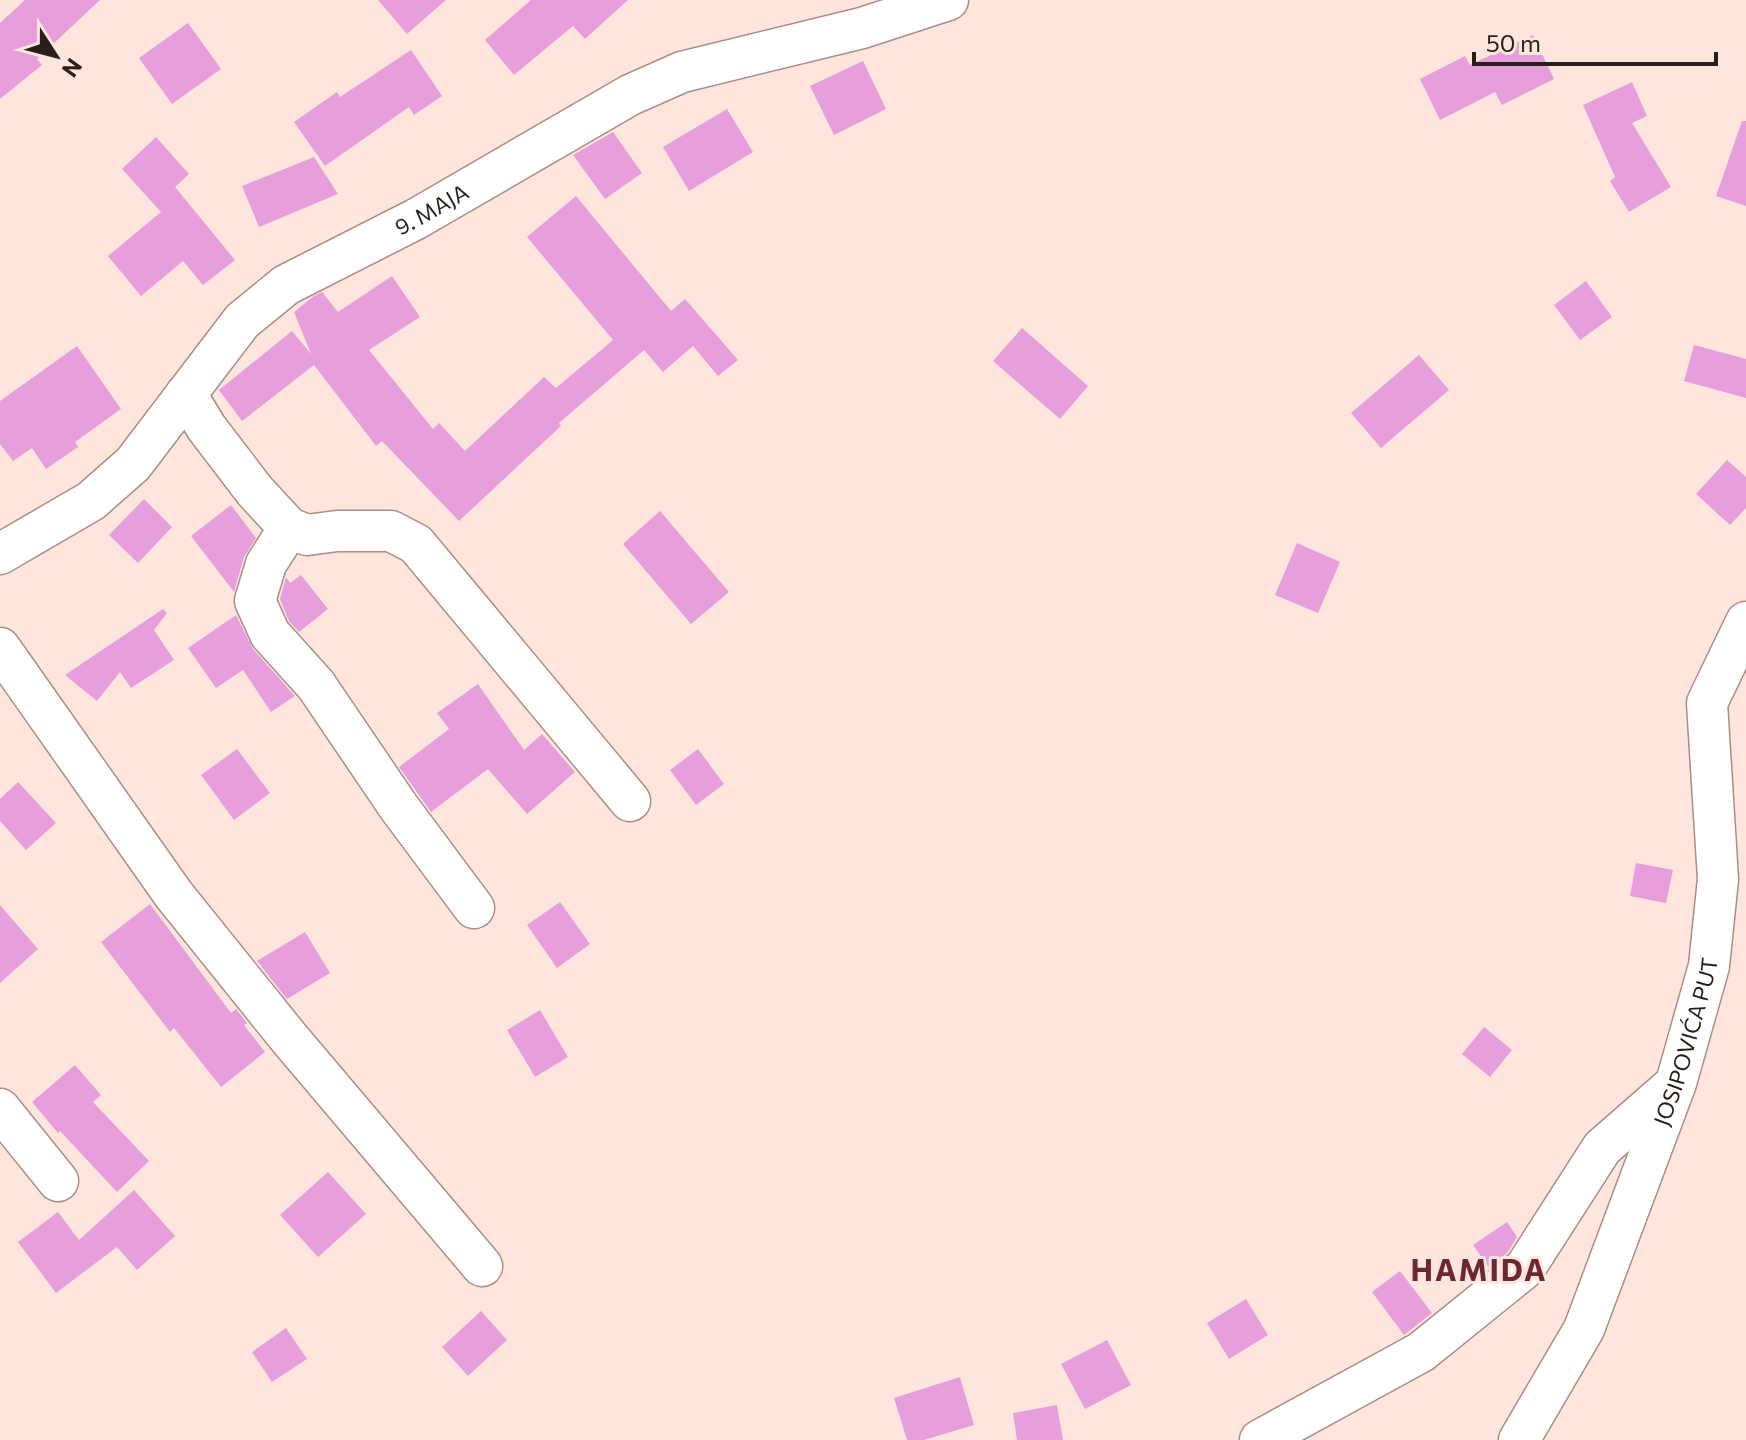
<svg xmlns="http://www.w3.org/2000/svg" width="1746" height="1440" viewBox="0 0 1746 1440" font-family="Commissioner,sans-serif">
	<rect width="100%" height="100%" fill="#fee6de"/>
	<g fill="#e79edc">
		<path d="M25,0H100L37,59L42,65L0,99V23Z"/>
		<path d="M378,0H446L407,34Z"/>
		<path d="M531,0H628L585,39L573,26L514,75L485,40Z"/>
		<path d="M188,23L221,69L172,104L139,58Z"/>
		<path d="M1533,35L1554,79L1502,105L1495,92L1440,120L1420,79L1465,56L1470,65Z"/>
		<path d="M411,50L442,96L414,115L409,107L325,166L294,122L337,92L340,97Z"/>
		<path d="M863,61L886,109L834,135L810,86Z"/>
		<path d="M1632,82L1647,116L1632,123L1671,187L1629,212L1610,181L1615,177L1583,105Z"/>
		<path d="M727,109L753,152L689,191L663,147Z"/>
		<path d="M1742,121H1746V206L1716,196Z"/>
		<path d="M613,132L642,173L605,199L573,155Z"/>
		<path d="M156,137L189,174L175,187L235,260L203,285L183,261L141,296L108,256L161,212L122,169Z"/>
		<path d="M314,157L338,194L259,227L242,186Z"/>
		<path d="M576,196L671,311L685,299L738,360L718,376L693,346L663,372L644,350L559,423L561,426L459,521L382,441L376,446L314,365L242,421L219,390L292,331L311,354L294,312L314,296L322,292L338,312L392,276L420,317L369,350L433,429L439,423L465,451L544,377L556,388L613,340L527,237Z"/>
		<path d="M1586,281L1612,317L1580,340L1554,305Z"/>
		<path d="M1022,328L1088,386L1060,419L993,361Z"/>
		<path d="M1694,345L1746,359V398L1684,381Z"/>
		<path d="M77,346L121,409L75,442L78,447L46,469L32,448L13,461L0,444V401Z"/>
		<path d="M1419,355L1449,390L1381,448L1351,413Z"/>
		<path d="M1727,460L1746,477V508L1730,525L1696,494Z"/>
		<path d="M144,499L172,527L138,563L109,535Z"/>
		<path d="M231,505L256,538L244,557L234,592L191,536Z"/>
		<path d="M660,511L729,592L691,624L623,544Z"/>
		<path d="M1297,543L1340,562L1318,613L1275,595Z"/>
		<path d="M301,575L328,609L299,632L289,621L280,599L286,577L290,583Z"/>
		<path d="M163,609L167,613L154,630L174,660L131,688L120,672L97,701L65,675Z"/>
		<path d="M236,615L253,649L295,696L271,712L243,670L216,688L188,648Z"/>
		<path d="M478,684L524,750L542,734L575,772L527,814L488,769L431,812L399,767L449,729L437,713Z"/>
		<path d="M237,749L270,793L234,820L201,775Z"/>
		<path d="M698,749L724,784L696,805L670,770Z"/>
		<path d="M18,782L56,823L26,850L0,821V799Z"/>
		<path d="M1636,863L1673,870L1666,903L1630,896Z"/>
		<path d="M560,902L590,944L557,968L527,925Z"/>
		<path d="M150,904L231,1013L236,1009L247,1023L244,1025L265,1052L221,1087L174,1028L170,1032L101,942Z"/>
		<path d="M0,905L38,949L0,983Z"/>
		<path d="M305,932L330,973L287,999L257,961Z"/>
		<path d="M540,1010L568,1057L535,1077L507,1030Z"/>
		<path d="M1484,1027L1512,1050L1490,1077L1462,1054Z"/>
		<path d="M75,1065L101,1095L93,1102L149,1161L117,1192L60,1131L58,1133L32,1102Z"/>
		<path d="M328,1172L366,1214L318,1257L280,1215Z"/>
		<path d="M134,1190L175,1236L137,1270L117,1247L56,1293L18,1242L58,1212L79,1240Z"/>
		<path d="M1507,1222L1517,1237L1508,1252L1489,1268L1473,1245Z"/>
		<path d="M1400,1271L1432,1313L1404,1335L1372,1292Z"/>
		<path d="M1246,1299L1268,1335L1229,1359L1207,1323Z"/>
		<path d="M481,1311L507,1340L468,1376L442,1347Z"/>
		<path d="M286,1328L307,1359L272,1382L252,1352Z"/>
		<path d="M1107,1340L1131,1385L1085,1409L1061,1364Z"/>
		<path d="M960,1377L974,1425L924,1440H907L894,1398Z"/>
		<path d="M1057,1405L1063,1440H1017L1013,1413Z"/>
	</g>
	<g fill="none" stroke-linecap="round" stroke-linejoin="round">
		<defs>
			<g id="minor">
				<path d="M186,394L206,427L254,490L289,528L307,535L337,531H391L416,544L630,801"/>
				<path d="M289,528L266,564L255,601L270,634L316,685L398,806L474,908"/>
				<path id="s1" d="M0,554L91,501L133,464L242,321L286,285L416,219L630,95L682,72L862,28L948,0"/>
				<path d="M0,648L174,895L289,1038L482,1266"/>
				<path d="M0,1109L58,1181"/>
				<path d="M1260,1440L1421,1352L1525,1268L1602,1148L1673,1086"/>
				<path id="s2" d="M1519,1440L1584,1329L1676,1083L1709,966L1718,879L1707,703L1746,622"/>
			</g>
		</defs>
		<use href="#minor" stroke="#a98e85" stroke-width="43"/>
		<use href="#minor" stroke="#fff" stroke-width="40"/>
	</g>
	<g text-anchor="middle" stroke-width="6" stroke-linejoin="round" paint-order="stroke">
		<g font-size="22" fill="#281e1a" stroke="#fee6de">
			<text dy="8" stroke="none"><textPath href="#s1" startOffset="562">9. MAJA</textPath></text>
			<text dy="8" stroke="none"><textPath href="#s2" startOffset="434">JOSIPOVIĆA PUT</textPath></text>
		</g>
		<g font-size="30" font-weight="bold" letter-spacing="2" fill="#6d2734" stroke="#fee6de">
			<text x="1479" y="1281">HAMIDA</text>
		</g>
	</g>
	<g transform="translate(56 56) rotate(126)" stroke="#fee6de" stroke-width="6" paint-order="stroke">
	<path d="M0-6L14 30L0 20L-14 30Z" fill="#281e1a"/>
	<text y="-12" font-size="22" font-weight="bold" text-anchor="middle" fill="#281e1a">N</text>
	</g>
	<path d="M1474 52v12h242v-12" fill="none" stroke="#281e1a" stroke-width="4"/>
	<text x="1486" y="52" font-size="24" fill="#281e1a" stroke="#fee6de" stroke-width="6" paint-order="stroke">50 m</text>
</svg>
